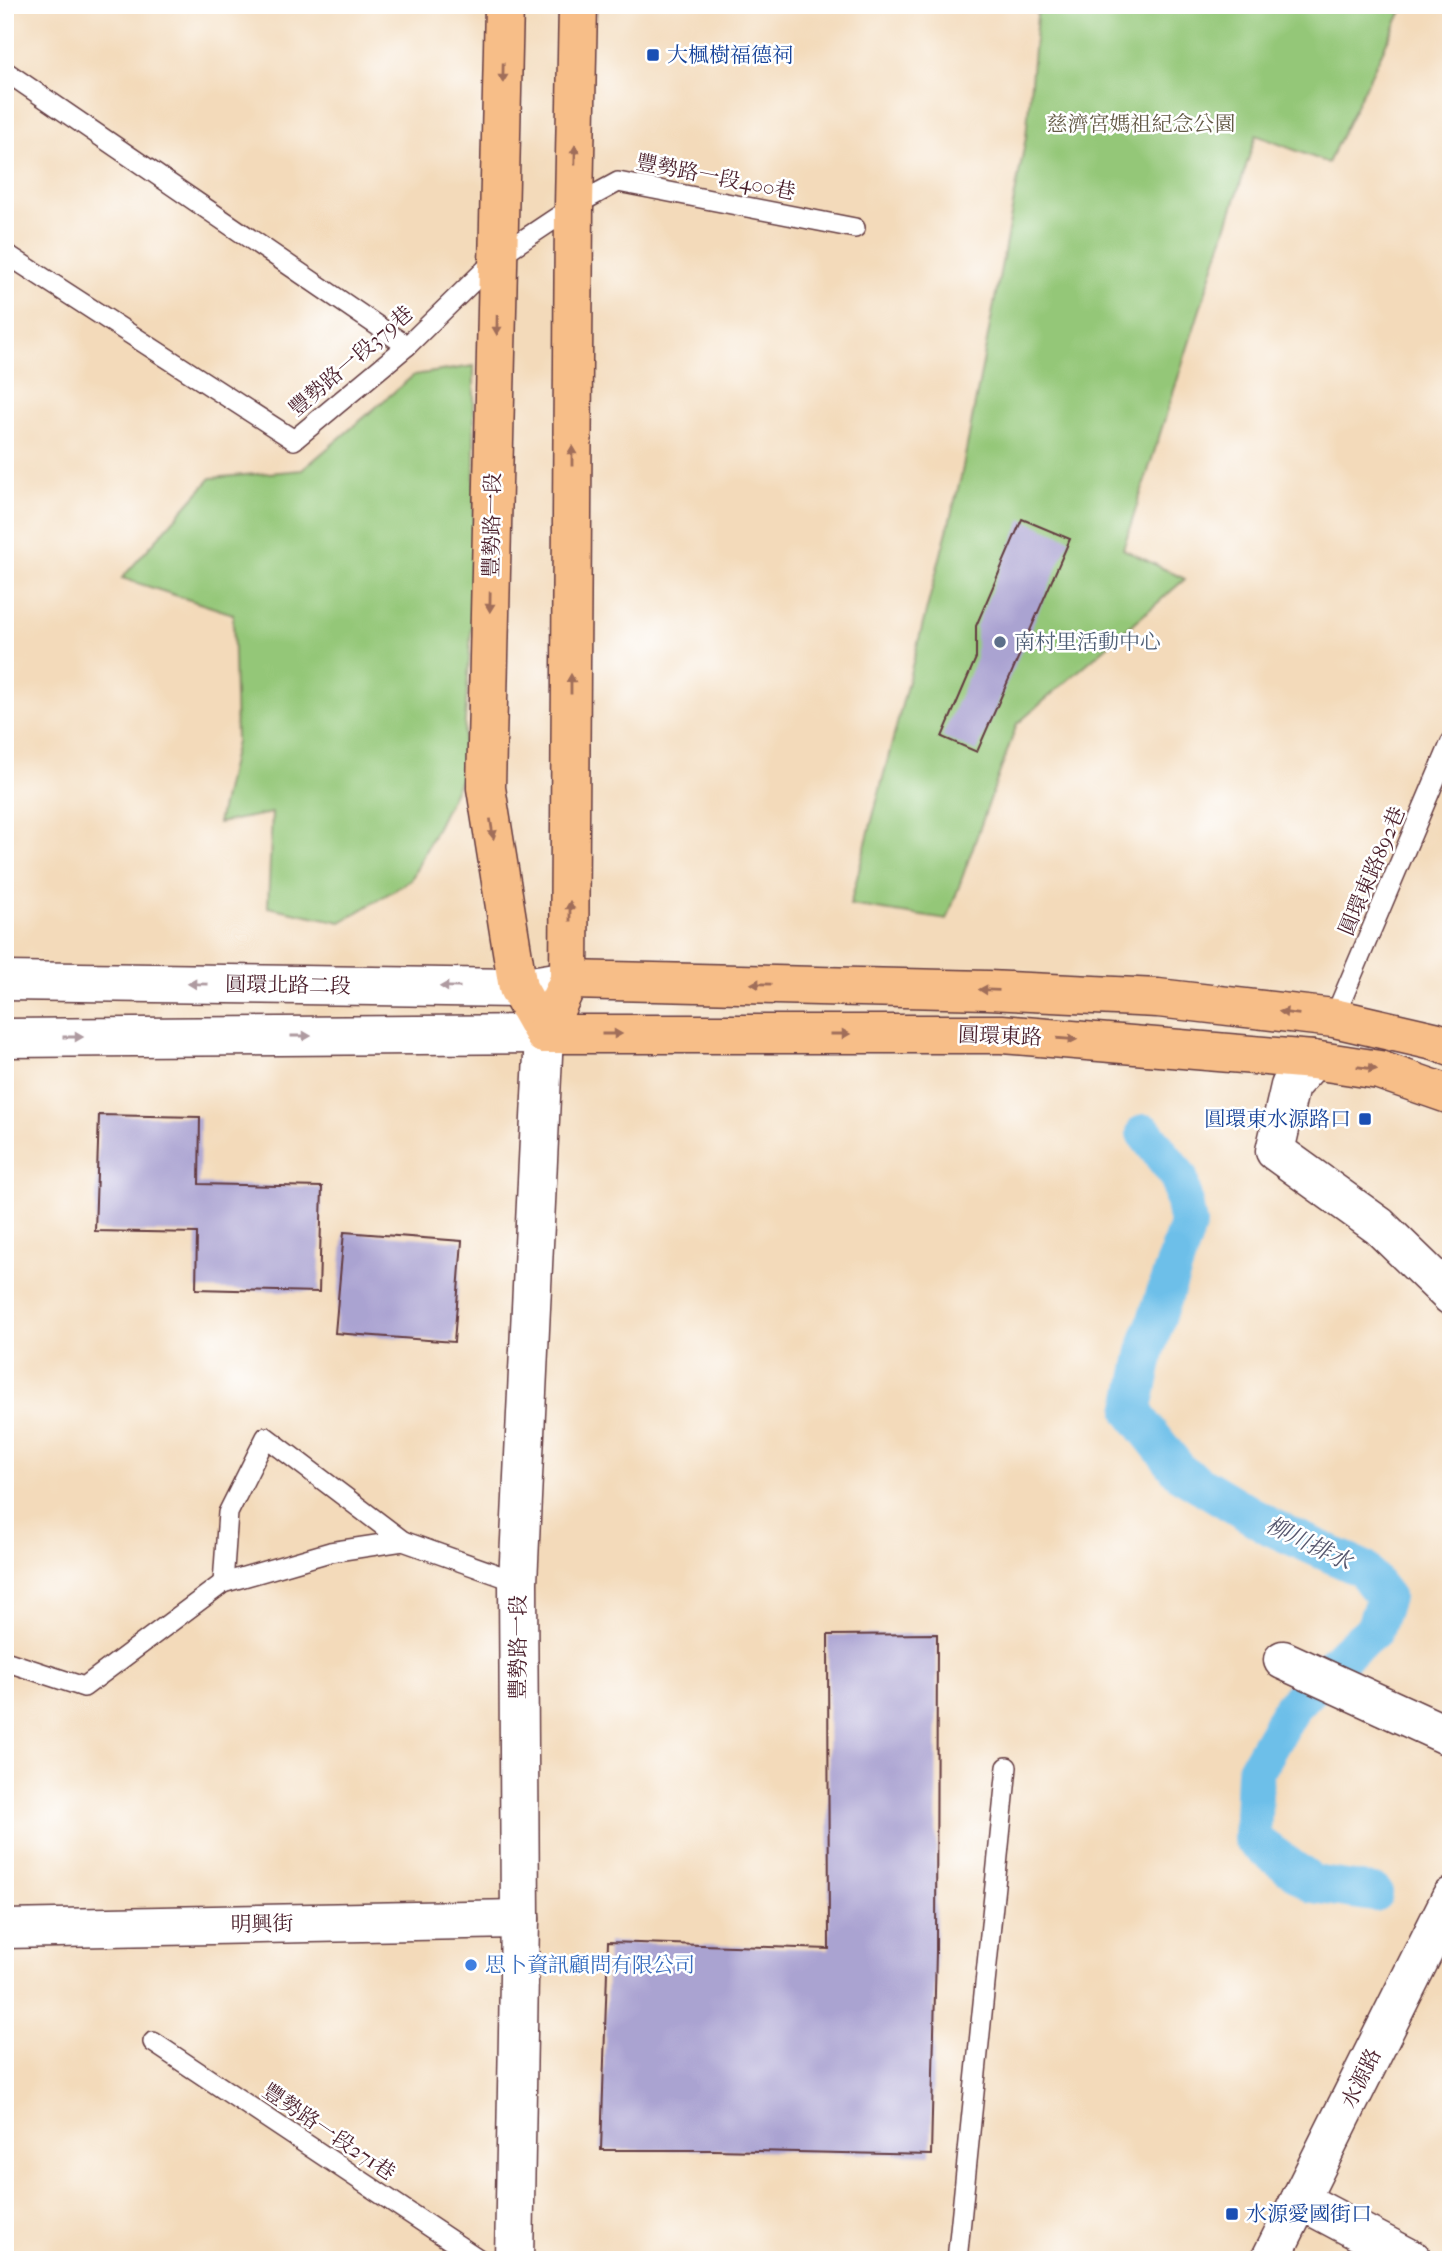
<svg xmlns="http://www.w3.org/2000/svg" width="1456" height="2265" viewBox="0 0 1456 2265" font-family="'IM FELL French Canon','Noto Serif TC',serif">
	<rect width="100%" height="100%" fill="#fff"/>
	<filter id="ink" filterUnits="userSpaceOnUse"><feTurbulence type="fractalNoise" baseFrequency=".0143" numOctaves="2"/><feDisplacementMap in="SourceGraphic" scale="14" xChannelSelector="R" yChannelSelector="G"/><feConvolveMatrix kernelMatrix="1 2 1 2 8 2 1 2 1" color-interpolation-filters="sRGB"/></filter>
	<filter id="wash" filterUnits="userSpaceOnUse"><feTurbulence type="fractalNoise" baseFrequency=".00686" numOctaves="4" result="noise"/><feDisplacementMap in="SourceGraphic" scale="28" xChannelSelector="R" yChannelSelector="G"/><feGaussianBlur stdDeviation="1.57" result="paint"/><feColorMatrix in="noise" values="0 0 0 0 0 0 0 0 0 0 0 0 0 0 0 0 0 1.4 0 .05"/><feComposite in="paint" operator="in"/></filter>
	<g filter="url(#wash)">
		<rect width="100%" height="100%" fill="#f3daba"/>
		<g fill="#94c778" stroke="#6f7352" stroke-width="2">
			<path d="M1038,5H1405L1328,163L1256,135L1123,549L1185,579L1017,724L947,920L850,905L961,477L1026,137Z"/>
			<path d="M474,366V590L461,778L411,880L341,922L268,907L272,813L218,823L236,742L233,614L122,578L211,478L302,470L414,375Z"/>
		</g>
		<g fill="none" stroke-linecap="round" stroke-linejoin="round">
			<path stroke="#6dbfe9" stroke-width="38" d="M1145,1133L1179,1177L1188,1224L1147,1347L1133,1412L1181,1473L1271,1527L1363,1569L1385,1597L1374,1630L1346,1653L1292,1706L1255,1771L1252,1839L1313,1884L1374,1893"/>
		</g>
		<g id="blocks">
			<g fill="#aaa3d1">
				<path d="M1022,519L1070,539L977,752L942,737L976,658V626Z"/>
				<path d="M99,1115L200,1117L199,1184L322,1187L319,1292L196,1289L197,1233L95,1231Z"/>
				<path d="M344,1232L462,1241L454,1342L335,1333Z"/>
				<path d="M937,1634L936,1951L931,2155L713,2150H601L608,1942L829,1949L828,1635Z"/>
			</g>
		</g>
	</g>
	<g filter="url(#ink)">
		<use href="#blocks" fill-opacity="0" stroke="#633b40" stroke-width="2"/>
		<g fill="none" stroke-linecap="round" stroke-linejoin="round">
			<defs>
				<g id="service">
					<path d="M5,71L407,346"/>
					<path d="M5,253L294,440L407,346L499,256L574,206L618,182L855,228"/>
					<path d="M1334,1018L1451,742"/>
					<path d="M223,1583L228,1513L266,1437L403,1541"/>
					<path d="M5,1661L84,1687L223,1583L330,1552L403,1541L518,1582"/>
					<path d="M153,2042L480,2260"/>
					<path d="M957,2260L1007,1767"/>
				</g>
				<g id="minor">
					<path d="M1313,1060L1290,1086L1275,1151L1379,1226L1451,1296"/>
					<path d="M1283,1660L1451,1737"/>
					<path d="M5,1929L520,1919"/>
					<path d="M1300,2200L1413,2260"/>
					<path d="M514,2260L520,1919L518,1582L544,1034"/>
					<path d="M1270,2260L1451,1897"/>
				</g>
				<g id="tertiary">
					<path d="M5,981L518,988L569,980"/>
					<path d="M5,1038L544,1034"/>
				</g>
				<g id="primary">
					<path d="M504,5L486,788L518,988L544,1034"/>
					<path d="M569,980L988,990L1158,998L1334,1018L1434,1041L1451,1047"/>
					<path d="M544,1034L569,980L574,206L578,5"/>
					<path d="M544,1034H1002L1313,1060L1379,1070L1451,1095"/>
				</g>
			</defs>
			<use href="#service" stroke="#633b40" stroke-width="22"/>
			<use href="#minor" stroke="#633b40" stroke-width="41"/>
			<use href="#tertiary" stroke="#633b40" stroke-width="41"/>
			<use href="#primary" stroke="#633b40" stroke-width="41"/>
			<use href="#service" stroke="#fff" stroke-width="19"/>
			<use href="#minor" stroke="#fff" stroke-width="38"/>
			<use href="#tertiary" stroke="#fff" stroke-width="38"/>
			<use href="#primary" stroke="#f7be88" stroke-width="38"/>
		</g>
		<defs><path id="oneway-solid" d="M-6-.8H1V-3.2L6.5 0L1 3.2V.8H-6Z" transform="scale(1.75)"/></defs>
		<g fill="#a06e5a">
			<use href="#oneway-solid" transform="translate(503 73) rotate(91)"/>
			<use href="#oneway-solid" transform="translate(575 155) rotate(-89)"/>
			<use href="#oneway-solid" transform="translate(497 325) rotate(91)"/>
			<use href="#oneway-solid" transform="translate(572 456) rotate(-90)"/>
			<use href="#oneway-solid" transform="translate(490 602) rotate(91)"/>
			<use href="#oneway-solid" transform="translate(571 684) rotate(-90)"/>
			<use href="#oneway-solid" transform="translate(492 829) rotate(81)"/>
			<use href="#oneway-solid" transform="translate(570 911) rotate(-90)"/>
			<use href="#oneway-solid" transform="translate(761 984) rotate(-179)"/>
			<use href="#oneway-solid" transform="translate(989 990) rotate(-178)"/>
			<use href="#oneway-solid" transform="translate(1289 1013) rotate(-173)"/>
			<use href="#oneway-solid" transform="translate(612 1034)"/>
			<use href="#oneway-solid" transform="translate(840 1034)"/>
			<use href="#oneway-solid" transform="translate(1067 1039) rotate(4)"/>
			<use href="#oneway-solid" transform="translate(1367 1068) rotate(8)"/>
		</g>
		<g fill="#ae9aa0">
			<use href="#oneway-solid" transform="translate(198 984) rotate(-179)"/>
			<use href="#oneway-solid" transform="translate(450 987) rotate(-179)"/>
			<use href="#oneway-solid" transform="translate(301 1036)"/>
			<use href="#oneway-solid" transform="translate(73 1037)"/>
		</g>
	</g>
	<g fill="#1a4fb4" stroke="#fff" stroke-width="2.5">
		<rect x="646" y="48" width="14" height="14" rx="3.5"/>
		<rect x="1358" y="1112" width="14" height="14" rx="3.5"/>
		<rect x="1225" y="2207" width="14" height="14" rx="3.5"/>
	</g>
	<circle fill="#5c6f8a" stroke="#fff" stroke-width="2.5" cx="1000" cy="642" r="7"/>
	<circle fill="#3f7fe0" stroke="#fff" stroke-width="2.5" cx="471" cy="1965" r="7"/>
	<g text-anchor="middle" stroke-width="5" stroke-linejoin="round" paint-order="stroke">
		<g font-size="21" fill="#164399" stroke="#fff" text-anchor="start">
			<text x="667" y="62">大楓樹福德祠</text>
			<text x="1351" y="1126" text-anchor="end">圓環東水源路口</text>
			<text x="1246" y="2221">水源愛國街口</text>
		</g>
		<g font-size="21" fill="#645a46" stroke="#fff">
			<text x="1141" y="131">慈濟宮媽祖紀念公園</text>
		</g>
		<g font-size="21" fill="#4a1f2b" stroke="#fff">
			<text transform="translate(716 177) rotate(11)" y="7">豐勢路一段400巷</text>
			<text transform="translate(351 361) rotate(-41)" y="7">豐勢路一段379巷</text>
			<text transform="translate(492 525) rotate(-89)" y="7">豐勢路一段</text>
			<text transform="translate(1372 871) rotate(-67)" y="7">圓環東路892巷</text>
			<text transform="translate(288 985) rotate(1)" y="7">圓環北路二段</text>
			<text transform="translate(1000 1036) rotate(2)" y="7">圓環東路</text>
			<text transform="translate(518 1647) rotate(-90)" y="7">豐勢路一段</text>
			<text transform="translate(262 1924) rotate(-1)" y="7">明興街</text>
			<text transform="translate(1361 2078) rotate(-64)" y="7">水源路</text>
			<text transform="translate(329 2132) rotate(34)" y="7">豐勢路一段271巷</text>
		</g>
		<g font-size="21" fill="#4e5e75" stroke="#fff" text-anchor="start">
			<text x="1014" y="649">南村里活動中心</text>
		</g>
		<g font-size="21" fill="#366cbe" stroke="#fff" text-anchor="start">
			<text x="485" y="1972">思卜資訊顧問有限公司</text>
		</g>
		<g font-size="23" font-style="italic" fill="#56576e" stroke="#fff">
			<text transform="translate(1309 1543) rotate(26)" y="8">柳川排水</text>
		</g>
	</g>
	<rect width="1456" height="2265" fill="none" stroke="#fff" stroke-width="28"/>
</svg>
